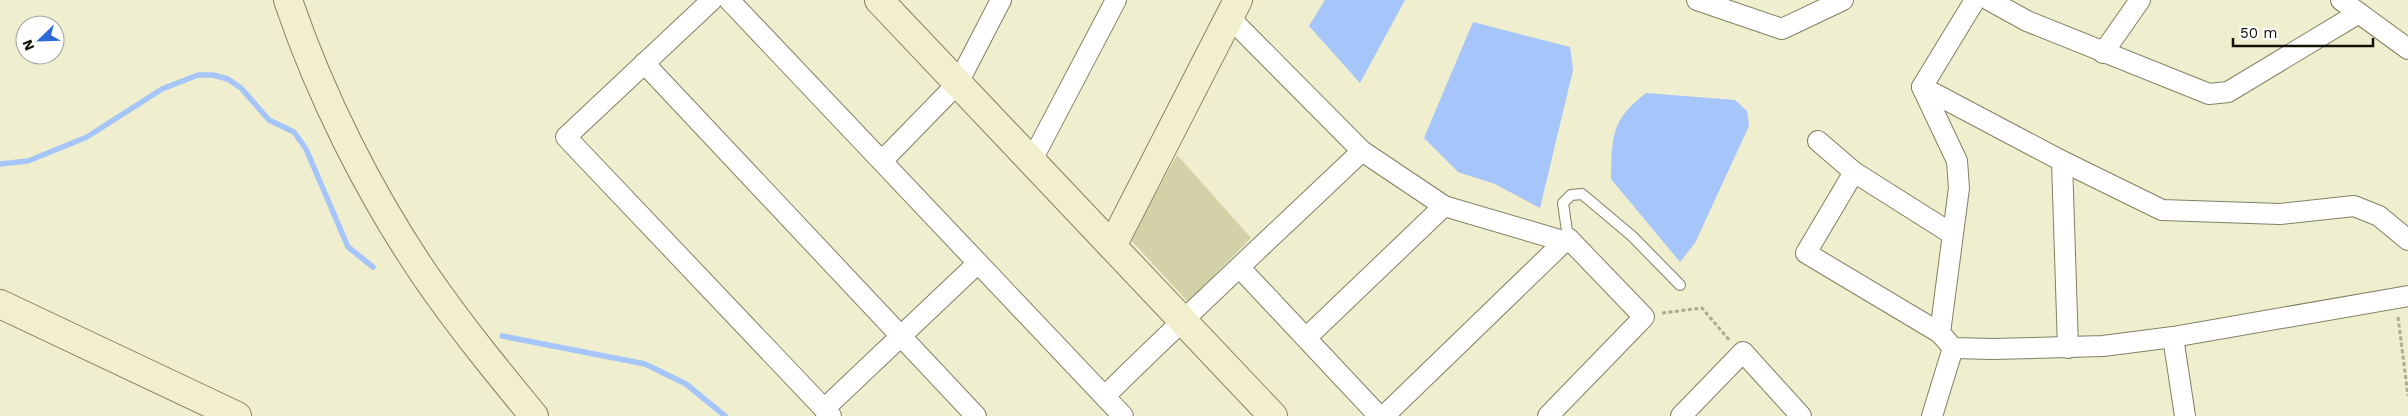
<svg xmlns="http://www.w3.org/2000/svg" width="2408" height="416" viewBox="0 0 2408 416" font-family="'Work Sans',sans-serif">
	<rect width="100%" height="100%" fill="#efeece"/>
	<path fill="#d3d1a8" d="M1177,155L1251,238L1188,302L1130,239Z"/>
	<g fill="#a6c5fa">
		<path d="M1325,0H1405L1360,83L1309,26Z"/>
		<path d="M1473,22L1570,47L1573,70L1540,208L1495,184L1458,172L1424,138Z"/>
		<path d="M1646,93L1735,100L1747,111L1749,126L1695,243L1680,262L1611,179C1612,136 1611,120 1646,93Z"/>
	</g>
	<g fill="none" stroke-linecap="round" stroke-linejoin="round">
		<g stroke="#a6c5fa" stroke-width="5.5">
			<path d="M0,164L28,161L87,137L162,89L198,75H213L228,79L241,88L269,120L294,132L306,149L348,247L373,267"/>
			<path d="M502,336L645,364L686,384L725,416"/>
		</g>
		<defs>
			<path id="lane" d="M1568,238L1563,203L1571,195L1582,194L1632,236L1680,285"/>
			<g id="street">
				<path d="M712,0L566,137L831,416"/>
				<path d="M729,0L1123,416"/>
				<path d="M1697,0L1782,29L1843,0"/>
				<path d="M1975,0L1922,87L1957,161L1959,188L1940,333L1953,348L1993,349L2103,346L2173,337L2408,296"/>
				<path d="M1989,0L2027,21L2209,94L2228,92L2359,13"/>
				<path d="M2341,0L2408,49"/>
				<path d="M1229,17L1362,151L1444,206L1306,338"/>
				<path d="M2103,53L2140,0"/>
				<path d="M644,63L976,416"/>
				<path d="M1922,87L2062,161L2068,348"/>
				<path d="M1818,141L1854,172L1952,234"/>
				<path d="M1032,160L1116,0"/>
				<path d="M882,161L958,83L1001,0"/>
				<path d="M2062,161L2162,210L2280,214L2354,206L2379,216L2408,240"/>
				<path d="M1854,172L1806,253L1940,333"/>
				<path d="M1444,206L1563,241"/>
				<path d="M1240,268L1379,416"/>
				<path d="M2173,337L2185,416"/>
				<path d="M1105,396C1189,313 1276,233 1362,151"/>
				<path d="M824,409L978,263"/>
				<path d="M1384,416L1568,238L1644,317L1548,416"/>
				<path d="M1681,416L1743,352L1801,416"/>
				<path d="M1932,416L1953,348"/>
			</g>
			<g id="secondary">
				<path d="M288,0C320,95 370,195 427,278C460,326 497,371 534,416"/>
				<path d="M879,0L1273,416"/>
				<path d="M1112,246L1238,0"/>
				<path d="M0,304L237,416"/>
			</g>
		</defs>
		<use href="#lane" stroke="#828164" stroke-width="12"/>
		<use href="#street" stroke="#828164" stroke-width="22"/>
		<use href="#secondary" stroke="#828164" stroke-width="30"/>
		<g stroke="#acac92" stroke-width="3" stroke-dasharray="4 2.5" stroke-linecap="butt">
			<path d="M1662,313L1702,308L1730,341"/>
			<path d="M2398,317L2408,396"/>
		</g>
		<use href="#lane" stroke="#fff" stroke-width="10"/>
		<use href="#street" stroke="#fff" stroke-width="20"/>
		<use href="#secondary" stroke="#f2efcc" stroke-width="28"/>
	</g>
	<g transform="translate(40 40) rotate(247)"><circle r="24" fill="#ffffff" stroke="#a0a09c"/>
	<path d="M0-4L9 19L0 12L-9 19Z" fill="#2f69d7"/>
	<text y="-8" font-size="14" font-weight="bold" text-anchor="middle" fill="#121207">N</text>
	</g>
	<path d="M2233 38v8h140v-8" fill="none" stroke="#121207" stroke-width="2.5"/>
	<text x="2240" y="38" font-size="15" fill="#121207" stroke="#ffffff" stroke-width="4" paint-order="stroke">50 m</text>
</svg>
